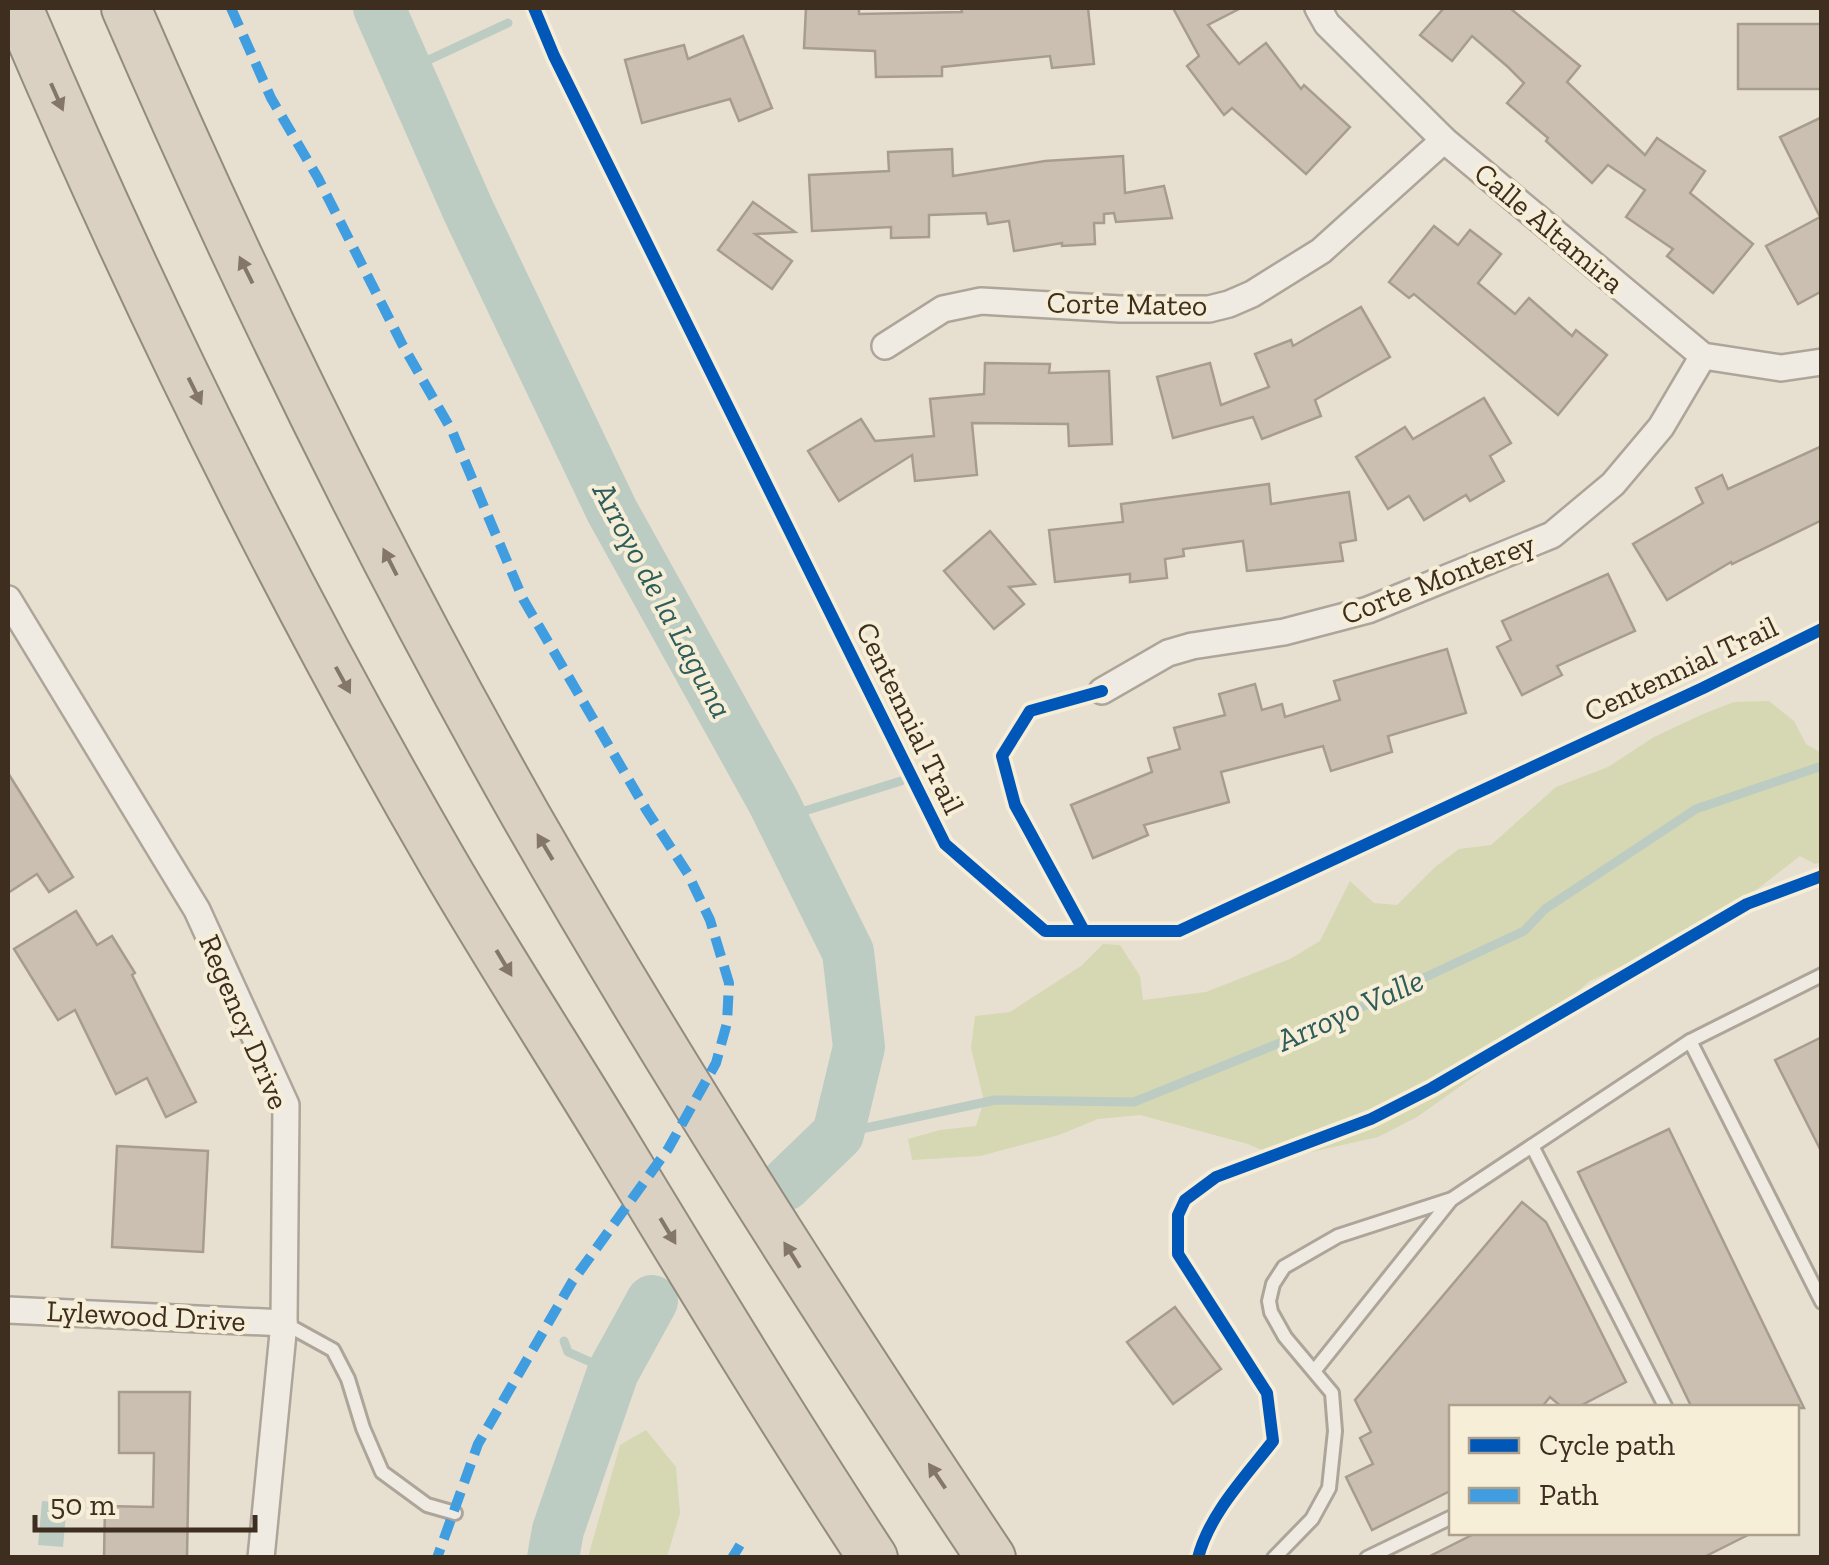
<svg xmlns="http://www.w3.org/2000/svg" width="1829" height="1565" viewBox="0 0 1829 1565" font-family="'Zilla Slab',serif">
	<rect width="100%" height="100%" fill="#e7e0d1"/>
	<g fill="#d6d7b3">
		<path d="M1769,701L1794,721L1806,744L1821,753V862L1815,864L1800,856L1743,900L1680,939L1590,981L1479,1073L1417,1117L1378,1137L1298,1155L1271,1154L1248,1144L1140,1115L1098,1119L1059,1135L980,1156L912,1160L908,1139L940,1130L976,1126L984,1101L971,1048L975,1016L1010,1012L1081,966L1103,944L1120,945L1140,976L1143,1000L1206,992L1290,959L1320,941L1350,881L1374,903L1397,905L1435,867L1459,849L1491,845L1556,787L1608,767L1654,737L1703,714L1734,702Z"/>
		<path d="M646,1430L676,1467L680,1513L667,1557H588L620,1445Z"/>
	</g>
	<path fill="#bcccc2" d="M42,1501L67,1503L63,1547L38,1545Z"/>
	<g fill="none" stroke-linecap="round" stroke-linejoin="round">
		<g stroke="#bcccc2" stroke-width="9">
			<path d="M407,70L508,23"/>
			<path d="M782,818L901,781"/>
			<path d="M838,1134L995,1100L1134,1102L1319,1027L1524,931L1545,909L1696,809L1822,766"/>
			<path d="M564,1341L568,1352L613,1372"/>
		</g>
		<g stroke="#bcccc2" stroke-width="52">
			<path d="M379,8L469,212L612,511L773,801L848,952L859,1047L838,1134L785,1185"/>
			<path d="M553,1558L558,1530L613,1372L652,1301"/>
		</g>
	</g>
	<g fill="#cbbfb2" stroke="#a89c90" stroke-width="2.5">
		<path d="M806,8H859V14L962,12L961,8H1088L1094,64L1052,68L1050,56L942,67V76L876,77L875,51L804,48Z"/>
		<path d="M1173,8H1241L1208,25L1239,64L1266,43L1301,89L1304,85L1350,127L1306,174L1232,108L1224,115L1187,66L1199,56Z"/>
		<path d="M1444,8H1510L1580,66L1567,82L1645,155L1657,138L1705,171L1690,193L1753,244L1713,293L1667,256L1673,249L1626,217L1645,190L1608,165L1592,183L1546,141L1548,138L1507,103L1524,83L1508,67L1472,36L1452,61L1420,35Z"/>
		<rect x="1738" y="24" width="84" height="65"/>
		<path d="M743,36L772,108L739,121L730,99L642,123L625,60L684,45L688,59Z"/>
		<path d="M1822,117V291L1798,304L1766,246L1820,217L1780,137Z"/>
		<path d="M952,149L953,176L1045,161L1123,156L1125,193L1164,186L1172,218L1116,222L1114,213L1104,214V223H1094L1095,244L1062,246V243L1014,251L1009,221L988,224L986,213L929,215V237L891,238V227L812,231L809,175L889,171L888,152Z"/>
		<path d="M753,202L795,232L755,234L792,261L772,289L718,250Z"/>
		<path d="M1434,226L1458,245L1470,230L1501,254L1478,283L1515,314L1529,298L1572,336L1576,330L1607,355L1558,415L1414,294L1409,298L1389,282Z"/>
		<path d="M1361,307L1390,357L1315,400L1321,416L1262,439L1253,417L1173,438L1157,377L1210,363L1221,405L1269,387L1255,354L1291,340L1293,346Z"/>
		<path d="M985,363L1050,364L1049,373L1109,371L1112,444L1069,446L1068,424L972,423L977,475L915,481L912,455L839,501L808,451L861,419L875,441L934,436L930,399L984,394Z"/>
		<path d="M1484,398L1511,443L1490,456L1504,481L1470,501L1466,495L1424,520L1409,496L1388,509L1356,457L1405,427L1413,439Z"/>
		<path d="M1822,446V520L1732,564L1731,562L1667,600L1633,544L1703,503L1696,488L1722,475L1728,489Z"/>
		<path d="M1269,484L1271,504L1349,492L1356,540L1340,543L1343,561L1247,571L1243,541L1183,549L1184,556L1165,559L1167,578L1130,582V574L1055,582L1049,530L1123,522L1121,504Z"/>
		<path d="M990,531L1035,584L1009,587L1024,604L994,629L944,571Z"/>
		<path d="M1608,574L1635,631L1557,666L1562,675L1522,695L1497,647L1511,640L1502,621Z"/>
		<path d="M1447,649L1466,713L1388,736L1392,752L1331,771L1323,746L1221,772L1229,802L1144,825L1148,835L1093,858L1071,805L1152,772L1148,758L1180,749L1174,728L1225,715L1219,694L1255,684L1262,710L1282,704L1285,717L1340,700L1334,681Z"/>
		<path d="M8,773L73,877L49,892L37,874L8,893Z"/>
		<path d="M76,911L97,945L112,936L135,973L132,975L196,1102L166,1117L147,1078L116,1094L75,1010L58,1020L14,949Z"/>
		<path d="M1822,1037V1153L1775,1060Z"/>
		<path d="M1669,1129L1804,1408H1692L1578,1172Z"/>
		<path d="M117,1146L208,1151L203,1252L112,1247Z"/>
		<path d="M1522,1202L1546,1222L1626,1382L1576,1408H1563L1550,1397L1541,1408H1452V1490L1372,1530L1346,1477L1373,1464L1360,1438L1371,1432L1355,1400Z"/>
		<path d="M1175,1307L1221,1369L1173,1404L1127,1342Z"/>
		<path d="M119,1392H190L187,1558H104L105,1506L153,1507L154,1453H119Z"/>
		<path d="M1478,1532H1754L1702,1558H1426Z"/>
	</g>
	<g fill="none" stroke-linecap="round" stroke-linejoin="round">
		<defs>
			<g id="lane">
				<path d="M1690,1041L1822,1302"/>
				<path d="M1532,1146L1666,1408"/>
				<path d="M284,1323L333,1350L348,1379L363,1428L382,1472L427,1505L455,1513"/>
				<path d="M1315,1370L1450,1201"/>
				<path d="M1274,1558L1312,1519L1329,1488L1335,1431L1332,1393L1285,1337L1271,1312L1269,1301L1273,1284L1284,1267L1338,1236L1452,1199L1690,1041L1822,975"/>
				<path d="M1367,1558L1452,1517"/>
			</g>
			<g id="street">
				<path d="M1318,8L1327,24L1444,140L1703,356L1781,368L1822,362"/>
				<path d="M885,346L943,309L981,301L1120,309H1209L1229,304L1252,294L1321,251L1444,140"/>
				<path d="M8,599L197,910L286,1105L284,1323L261,1558"/>
				<path d="M1102,691L1168,653L1192,646L1284,632L1368,610L1552,535L1613,484L1661,427L1703,356"/>
				<path d="M8,1310L284,1323"/>
			</g>
			<g id="highway">
				<path d="M18,8C142,299 283,587 442,861C497,956 557,1048 614,1142C699,1282 783,1421 873,1558"/>
				<path d="M126,8C245,283 378,555 526,816C671,1069 829,1315 991,1558"/>
			</g>
		</defs>
		<use href="#lane" stroke="#ada599" stroke-width="18"/>
		<use href="#street" stroke="#ada599" stroke-width="30"/>
		<use href="#highway" stroke="#928b80" stroke-width="52"/>
		<use href="#lane" stroke="#efebe3" stroke-width="12"/>
		<use href="#street" stroke="#efebe3" stroke-width="25"/>
		<use href="#highway" stroke="#dad1c2" stroke-width="48"/>
		<g stroke="#3f9de0" stroke-width="10" stroke-dasharray="20 10" stroke-linecap="butt">
			<path d="M231,8L271,98L318,178L402,344L452,431L523,599L647,811L688,874L710,920L729,983L727,1023L716,1063L668,1149L572,1282L478,1444L437,1558"/>
			<path d="M732,1558L740,1545"/>
		</g>
		<defs>
			<g id="cycleway">
				<path d="M534,8L554,56L945,844L1045,931H1179L1703,688L1822,629"/>
				<path d="M1084,931L1015,805L1002,756L1030,711L1102,691"/>
				<path d="M1198,1558C1209,1514 1246,1476 1273,1441L1267,1393L1178,1254V1215L1185,1200L1216,1177L1371,1119L1432,1088L1747,904L1822,876"/>
			</g>
		</defs>
		<use href="#cycleway" stroke="#f7eed8" stroke-width="19"/>
		<use href="#cycleway" stroke="#0057b8" stroke-width="12"/>
	</g>
	<defs><path id="oneway-solid" d="M-6-.8H1V-3.2L6.5 0L1 3.2V.8H-6Z" transform="scale(2.5)"/></defs>
	<g fill="#847769">
		<use href="#oneway-solid" transform="translate(57 97) rotate(66)"/>
		<use href="#oneway-solid" transform="translate(246 270) rotate(-116)"/>
		<use href="#oneway-solid" transform="translate(195 391) rotate(64)"/>
		<use href="#oneway-solid" transform="translate(390 562) rotate(-117)"/>
		<use href="#oneway-solid" transform="translate(343 680) rotate(61)"/>
		<use href="#oneway-solid" transform="translate(545 847) rotate(-121)"/>
		<use href="#oneway-solid" transform="translate(504 963) rotate(59)"/>
		<use href="#oneway-solid" transform="translate(668 1231) rotate(59)"/>
		<use href="#oneway-solid" transform="translate(792 1255) rotate(-122)"/>
		<use href="#oneway-solid" transform="translate(937 1476) rotate(-124)"/>
	</g>
	<g text-anchor="middle" stroke-width="8" stroke-linejoin="round" paint-order="stroke">
		<g font-size="30" fill="#3d2e20" stroke="#f7eed8">
			<text transform="translate(1549 228) rotate(40)" y="10">Calle Altamira</text>
			<text transform="translate(1127 304) rotate(1)" y="10">Corte Mateo</text>
			<text transform="translate(1438 579) rotate(-21)" y="10">Corte Monterey</text>
			<text transform="translate(1681 669) rotate(-25)" y="10">Centennial Trail</text>
			<text transform="translate(910 718) rotate(64)" y="10">Centennial Trail</text>
			<text transform="translate(244 1022) rotate(67)" y="10">Regency Drive</text>
			<text transform="translate(146 1316) rotate(3)" y="10">Lylewood Drive</text>
		</g>
		<g font-size="32" font-style="italic" fill="#2f5d5a" stroke="#f7eed8">
			<text transform="translate(663 600) rotate(62)" y="11">Arroyo de la Laguna</text>
			<text transform="translate(1350 1010) rotate(-24)" y="11">Arroyo Valle</text>
		</g>
	</g>
	<rect width="1829" height="1565" fill="none" stroke="#3d2e20" stroke-width="20"/>
	<rect x="1449" y="1405" width="350" height="130" fill="#f7eed8" stroke="#ada18e" stroke-width="2.5"/>
	<rect x="1469" y="1438" width="50" height="15" fill="#0057b8" stroke="#ada18e" stroke-width="2.5"/>
	<text x="1539" y="1455" font-size="30" fill="#3d2e20">Cycle path</text>
	<rect x="1469" y="1488" width="50" height="15" fill="#3f9de0" stroke="#ada18e" stroke-width="2.5"/>
	<text x="1539" y="1505" font-size="30" fill="#3d2e20">Path</text>
	<path d="M35 1515v15h220v-15" fill="none" stroke="#3d2e20" stroke-width="5"/>
	<text x="50" y="1515" font-size="30" fill="#3d2e20" stroke="#f7eed8" stroke-width="8" paint-order="stroke">50 m</text>
</svg>
